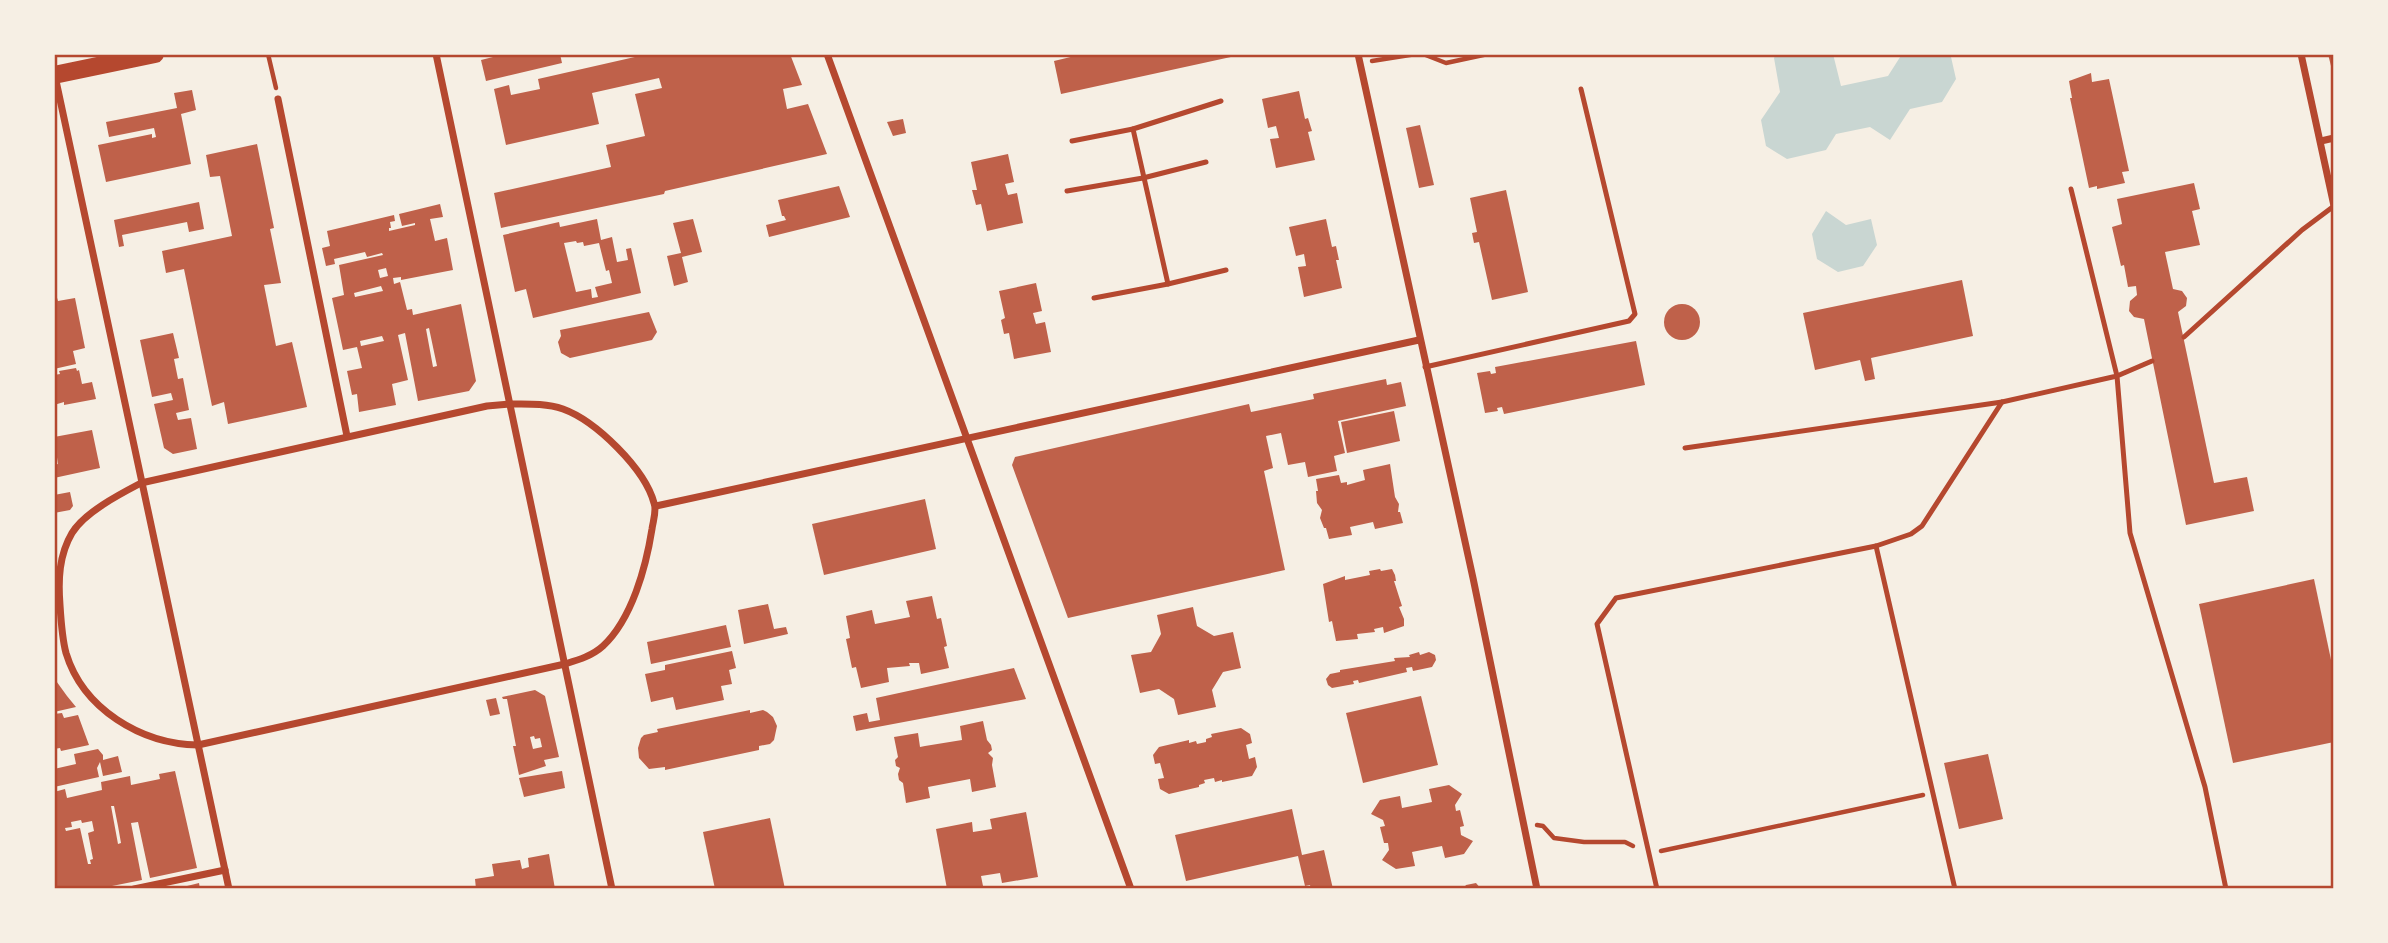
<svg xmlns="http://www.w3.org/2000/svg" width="2388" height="943" viewBox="0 0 2388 943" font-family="Cabin,sans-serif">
	<rect width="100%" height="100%" fill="#f6efe4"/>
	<g fill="#c9d6d2">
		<path d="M1776,54H1833L1841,86L1888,76L1902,54H1947L1951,57L1956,79L1942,102L1910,109L1890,140L1870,127L1836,134L1826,150L1787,159L1766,146L1761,120L1780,92L1774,58Z"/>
		<path d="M1826,211L1846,225L1871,219L1877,245L1863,266L1838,272L1817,259L1812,234Z"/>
	</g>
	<g fill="#bf614a" fill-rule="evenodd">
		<path d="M505,54H560L562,63L486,81L481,60Z"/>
		<path d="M648,54H790L802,85L783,89L787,109L808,104L827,154L665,191L664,194L501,228L494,193L611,167L606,145L645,136L635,94L662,88L659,78L592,93L599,124L506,145L494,89L509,85L511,95L540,89L538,79Z"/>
		<path d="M1083,54H1240V55L1061,94L1054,61Z"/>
		<path d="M2328,54H2334V74H2333Z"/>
		<path d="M2091,73L2092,82L2109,79L2129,171L2122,172L2125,183L2097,189V186L2089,188L2070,98H2072L2069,81Z"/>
		<path d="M192,90L196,110L181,114L191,164L106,182L98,145L152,134V138L156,137L154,128L109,137L106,122L177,108L174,93Z"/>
		<path d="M1299,91L1305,119L1308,118L1312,131L1308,132L1315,160L1276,168L1270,139L1279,138L1276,126L1268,128L1262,99Z"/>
		<path d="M903,119L906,133L893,136L887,122Z"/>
		<path d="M1420,125L1434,185L1419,188L1406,128Z"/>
		<path d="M257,144L274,228L270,229L281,283L264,285L276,346L292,342L307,407L228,424L224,402L212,406L184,269L166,273L162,251L232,236L220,176L210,177L206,155Z"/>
		<path d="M1008,154L1014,182L1005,184L1008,195L1017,193L1023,223L987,231L981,204L976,205L972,190H977L971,162Z"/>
		<path d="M2194,183L2200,209L2192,211L2200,245L2165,252L2173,289L2182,291L2187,298L2186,306L2178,312L2214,483L2247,477L2254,511L2186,525L2144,319L2134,317L2129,311L2130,301L2137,295L2136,286L2128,287L2124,265L2121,266L2112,227L2122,224L2117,199Z"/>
		<path d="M839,186L850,217L769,237L766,225L786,220L784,216H782L778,200Z"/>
		<path d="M1506,190L1528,292L1492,300L1479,242L1474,243L1472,233L1477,232L1470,198Z"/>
		<path d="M199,202L204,229L189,232L187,222L122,235L124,246L119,247L114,220Z"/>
		<path d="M440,204L443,217L430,219L435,241L447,238L453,270L401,280V277L393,278L394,284L400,282L407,310L412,309L413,315L461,304L476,381L469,391L418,401L405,333L398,335L408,380L392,384L396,405L359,412L357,394L352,395L347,371L362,368L357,347L343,350L332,298L344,295L339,265L383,255L382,253L367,257L365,252L334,259L335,264L326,266L322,248L330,246L327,231L394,215L395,221L390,222L391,228H389V231L415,225V223L402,226L399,214ZM386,268L388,276L380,278L378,270ZM381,286L383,291L355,297L354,293ZM429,328L437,366L433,367L426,329ZM382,336L384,341L361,346L360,341Z"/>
		<path d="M597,219L601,240L612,237L617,262L628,260L626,249L631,248L641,293L533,318L526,289L515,292L503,235L559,222L560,227ZM576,241L577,243L583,242L584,246L599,243L606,271L609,270L612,283L595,287L598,297L592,298L591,289L576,292L564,243Z"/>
		<path d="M693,219L702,252L682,257L688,282L674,286L667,256L681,253L673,223Z"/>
		<path d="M1326,219L1332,247L1336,246L1339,260H1336L1342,288L1304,297L1298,267L1306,266L1304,254L1296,256L1289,227Z"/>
		<path d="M1962,280L1973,336L1871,358L1875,379L1865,381L1860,360L1815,370L1803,313Z"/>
		<path d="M1036,283L1042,311L1033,313L1036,324L1045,322L1051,352L1014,359L1009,333L1004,334L1001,320L1005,318L999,291Z"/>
		<path d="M54,288L58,301L75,298L85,348L73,351L76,364L54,369Z"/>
		<circle cx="1682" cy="322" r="18"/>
		<path d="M649,312L657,332L652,340L570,358L561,353L558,342L561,336L560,330Z"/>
		<path d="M173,333L179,358L174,359L178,379L183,378L189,410L176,413L178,420L191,418L197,449L173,454L164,448L154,404L173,400L171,393L152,397L140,340Z"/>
		<path d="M1636,341L1645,385L1504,414L1502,407L1497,408L1498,411L1485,413L1477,373L1490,371L1491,374L1496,373L1495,367Z"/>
		<path d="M76,368L77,371L79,370L82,384L92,382L96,399L64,405V402L54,405V375L60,374L59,371Z"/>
		<path d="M1386,379L1387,385L1401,382L1406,406L1338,421L1345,453L1334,456L1337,471L1308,477L1305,462L1288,465L1281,433L1266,436L1273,468L1264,471L1285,570L1068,618L1012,465L1015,457L1249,404L1251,412L1314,399L1313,394Z"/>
		<path d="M1394,411L1400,441L1347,453L1341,422Z"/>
		<path d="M92,430L100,468L54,478V465L58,464L54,437Z"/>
		<path d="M1390,464L1395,497L1399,504L1398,512H1400L1403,523L1375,529L1373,522L1350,527L1352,535L1329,539L1326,528H1324L1320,518L1322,510L1317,503L1316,491H1318L1316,479L1339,475L1341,483L1347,482V485L1365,480L1363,470Z"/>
		<path d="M70,492L73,506L70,510L54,513V495Z"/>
		<path d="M925,499L936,549L824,575L812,524Z"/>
		<path d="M1380,569L1381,571L1392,569L1395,575L1396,581H1394L1402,606L1399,607L1404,619V626L1384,633L1383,627L1374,629L1375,632L1357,634L1358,639L1336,641L1332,621L1329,622L1323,584L1345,576V580L1370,575L1369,571Z"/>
		<path d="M2314,579L2334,674V742L2233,763L2199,604Z"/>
		<path d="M932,596L937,619L941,618L947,646L944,647L949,668L921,674L919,663H909L910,666L887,668L889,682L861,688L856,667L852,668L846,639L850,638L846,616L872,610L875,624L910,617L906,601Z"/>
		<path d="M768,604L774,629L786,627L788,634L744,644L738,610Z"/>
		<path d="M1193,607L1197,626L1214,636L1233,632L1241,668L1223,672L1212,690L1216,707L1178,715L1174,699L1159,689L1140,693L1131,655L1151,652L1161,634L1157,615Z"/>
		<path d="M726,625L731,647L651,664L647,642Z"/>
		<path d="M732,651L736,668L729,670L732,684L721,686L724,700L676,710L673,697L651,702L645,674L665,670V665Z"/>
		<path d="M1419,652L1420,655L1429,652L1435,655L1436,660L1432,667L1413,671L1412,667L1406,668L1407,672L1359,683L1358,680L1353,681L1354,684L1332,688L1328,685L1326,679L1330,674L1340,672V670L1395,661L1394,658L1410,657L1409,655Z"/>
		<path d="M1014,668L1026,699L856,731L853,716L867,713L869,722L880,720L876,698Z"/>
		<path d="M54,678L67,696L76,707L54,712Z"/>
		<path d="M535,690L545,696L559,757L544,760L546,766L519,775L513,746H516L507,699H503L502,697ZM534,736L535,739L540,738L542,747L533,749L530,737Z"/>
		<path d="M1421,696L1438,765L1363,783L1346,713Z"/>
		<path d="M496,698L500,714L490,716L486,700Z"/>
		<path d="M750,710V713L763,710L767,712L773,717L777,726L774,740L770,744L759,746V750L665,770V767L649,769L639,758L638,748L641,738L644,735L658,732L657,729Z"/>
		<path d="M62,713L64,718L78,715L89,745L61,751L60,748L54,749V714Z"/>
		<path d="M983,721L987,740L991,745L992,750L988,753L993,758L992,765L996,787L972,792L970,779L928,787L930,798L906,803L903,783L899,780L898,774L900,768L896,766L895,760L898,757L894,737L918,733L920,747L925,746L962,740L960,726Z"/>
		<path d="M1241,728L1250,734L1252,743L1246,745L1249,759L1255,757L1257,767L1252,776L1222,782V780L1215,782L1214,778L1204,780L1205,783L1199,785V787L1169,794L1160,789L1158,779L1164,778L1160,763L1155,764L1153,755L1159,747L1189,740V743L1196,741L1197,744L1206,742V739L1212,737L1211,734Z"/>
		<path d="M98,749L103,755V760L118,756L122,772L103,776L100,762L97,768L99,777L54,787V769L76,764L74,754Z"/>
		<path d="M1988,754L2003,819L1959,829L1944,763Z"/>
		<path d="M175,771L197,868L150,878L138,822L131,823L142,880L97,889H54V792L65,789L67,798L102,790L101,782L130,776L131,785L160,779L159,774ZM111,806H114L118,826L121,843L118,844ZM81,820L82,823L92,821L94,831L88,833L93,859L90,860L91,864H88L80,828L66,831L65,828L72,827L71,822Z"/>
		<path d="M562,771L565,788L524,797L519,778Z"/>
		<path d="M1449,785L1462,794L1455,805L1456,811L1460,810L1464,826L1460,827L1461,835L1473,841L1464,854L1445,858L1442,846L1412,852L1415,866L1396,869L1382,860L1389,850L1388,843H1384L1380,827L1385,826L1383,820L1371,814L1380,800L1400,796L1402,808L1432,802L1429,789Z"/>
		<path d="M1292,809L1302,855L1324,850L1333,889H1311L1310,885L1305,886L1298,856L1186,881L1175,835Z"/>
		<path d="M1026,812L1038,877L1002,883L1000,873L981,876L983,886L947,889L936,829L972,822L973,832L992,829L990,819Z"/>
		<path d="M770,818L785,889H715L703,832Z"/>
		<path d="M549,854L555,889H476L475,879L494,876L492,864L520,860L522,869L529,867L528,858Z"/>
		<path d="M199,883L200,889H179V888Z"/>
		<path d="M1476,883L1481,889H1463L1466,885Z"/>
	</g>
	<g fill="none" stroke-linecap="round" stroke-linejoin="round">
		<g stroke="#b5482f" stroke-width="4.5">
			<path d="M268,54L276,88"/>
			<path d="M1423,54L1446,63L1488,54"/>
			<path d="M1372,61L1416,54"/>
			<path d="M1537,825L1543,826L1554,838L1584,842H1625L1633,846"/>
			<path d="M1661,851L1923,795"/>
		</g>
		<g stroke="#b5482f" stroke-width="5">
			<path d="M1072,141L1133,129"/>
			<path d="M1067,191L1143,178L1206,162"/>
			<path d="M1168,284L1226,270"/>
			<path d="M1094,298L1168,284L1133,129L1221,101"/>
			<path d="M2184,337L2302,230L2334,206"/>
			<path d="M2152,361L2117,376L2130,533L2205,787L2226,889"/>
			<path d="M1425,367L1629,321L1635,314L1581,89"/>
			<path d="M1685,448L2002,402L2117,376L2071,189"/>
			<path d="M1876,546L1955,889"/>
			<path d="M1657,889L1597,624L1616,598L1876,546L1911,534L1922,526L2002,402"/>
		</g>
		<g stroke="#b5482f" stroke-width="7">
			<path d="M436,54L612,889"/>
			<path d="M827,54L1131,889"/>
			<path d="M1358,54L1473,578L1537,889"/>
			<path d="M2301,54L2334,206"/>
			<path d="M55,76L229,889"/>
			<path d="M278,99L347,436"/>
			<path d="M2321,141L2334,138"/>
			<path d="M510,404C527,404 546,403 563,409C596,421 645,469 654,503C657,511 653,521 652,529C646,567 632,619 603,646C592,656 578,660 565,664L198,745C141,744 83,709 66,653C62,638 61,621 60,605C58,580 59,555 72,533C85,512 120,494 141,483L487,406Z"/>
			<path d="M656,506L1419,340"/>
			<path d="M134,889L225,870"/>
		</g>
		<path stroke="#b5482f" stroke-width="18" d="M54,75L155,54"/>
	</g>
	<rect width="2388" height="943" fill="none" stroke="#f6efe4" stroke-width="112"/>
	<rect x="56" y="56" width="2276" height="831" fill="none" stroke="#b5482f" stroke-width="2.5"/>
</svg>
